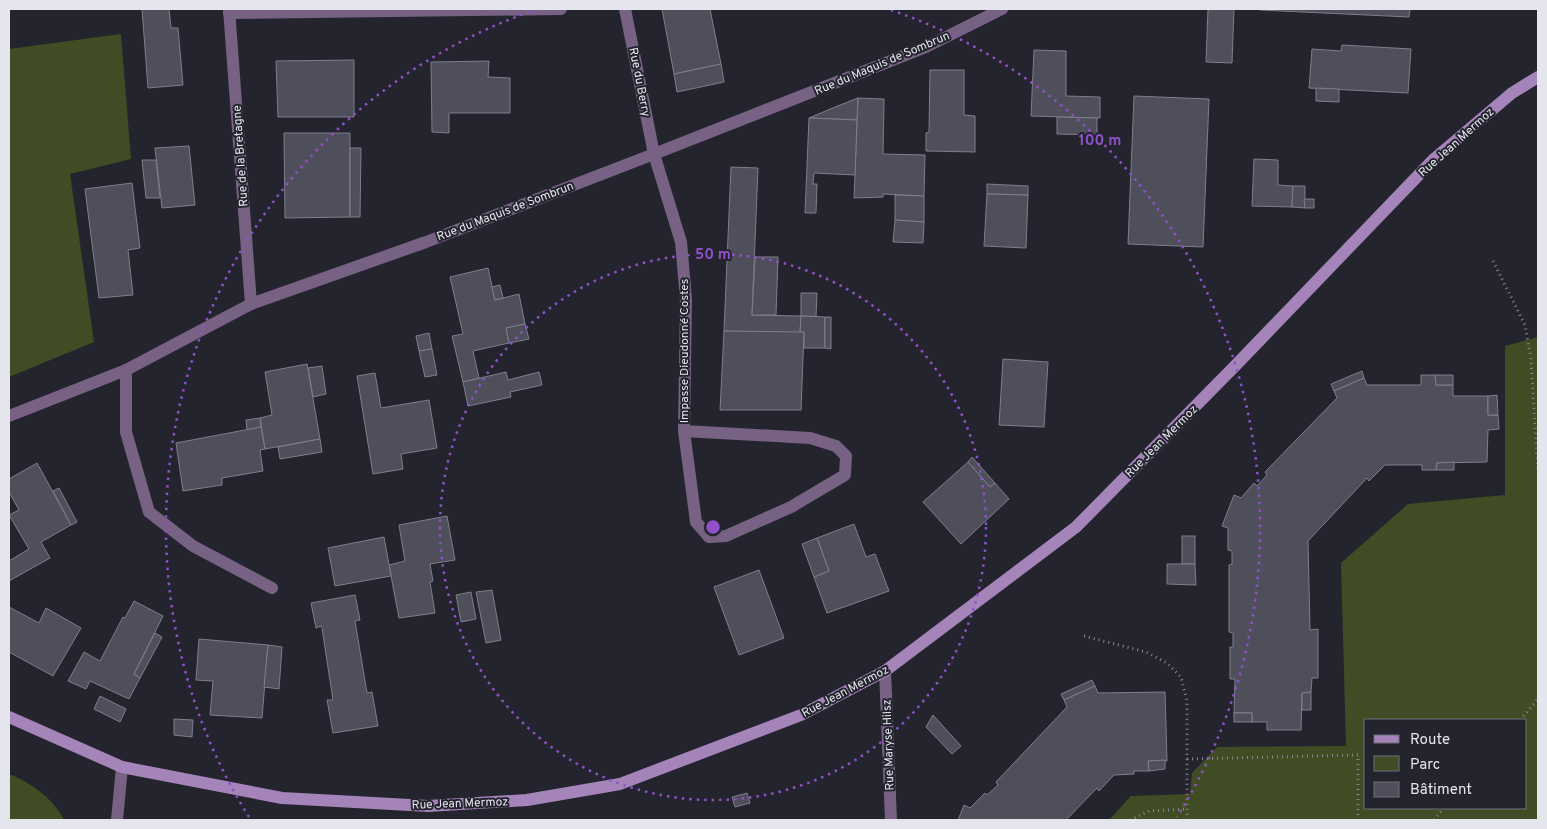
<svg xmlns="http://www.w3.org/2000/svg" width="1547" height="829" viewBox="0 0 1547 829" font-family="Overpass,sans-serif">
	<rect width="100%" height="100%" fill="#24242f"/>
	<g fill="#404c23" fill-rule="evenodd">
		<path d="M121,34L131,159L70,174L94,342L9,377V49Z"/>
		<path d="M1538,337V820H1109L1131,796L1190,794L1192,773L1217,747L1346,746L1341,563L1408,504L1505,495V346ZM1366,720H1526V808H1366Z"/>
		<path d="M9,774C30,782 54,799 64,820H9Z"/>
	</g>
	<g fill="#4f4f5c" stroke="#7e7e8c">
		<path d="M142,9H169L171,28H178L183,85L148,88Z"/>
		<path d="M662,9H710L721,64L674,74Z"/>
		<path d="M1208,9H1234L1232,63L1206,62Z"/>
		<path d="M1260,9H1410L1409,17L1260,10Z"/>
		<path d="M1342,45L1411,49L1408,93L1309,88L1312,49L1341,51Z"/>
		<path d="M1034,50L1066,51V96L1100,97V118L1031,116Z"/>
		<path d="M354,60V117H278L276,61Z"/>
		<path d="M489,61L488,77L510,78V113H449V133L432,132L431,62Z"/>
		<path d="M721,64L724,82L677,92L674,74Z"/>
		<path d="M930,70H964V115L975,116V152L926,151V133L929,132Z"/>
		<path d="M1316,88L1339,89V102L1316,101Z"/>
		<path d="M1134,96L1209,99L1203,247L1128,244Z"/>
		<path d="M858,98L884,99L883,154L925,155L924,196L883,194V197L854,198Z"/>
		<path d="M858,98L857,120L809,118L835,107Z"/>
		<path d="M1057,117L1097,118V135L1057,134Z"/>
		<path d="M809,118L857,120L855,175L814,173L813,184H817L816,213H805Z"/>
		<path d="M284,133H350V217L285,218Z"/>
		<path d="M189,146L195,205L162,208L155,148Z"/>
		<path d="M350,148H361L360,217H350Z"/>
		<path d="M1254,159L1278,160V185L1293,186L1292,207L1252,206Z"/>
		<path d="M142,160H156L160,198H146Z"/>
		<path d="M731,167L758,168L752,315L801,316L800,333L724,331Z"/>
		<path d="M132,183L140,248L128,250L133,295L99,298L85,189Z"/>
		<path d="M987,184L1028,186V195L987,194Z"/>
		<path d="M1293,186H1305V208L1292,207Z"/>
		<path d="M987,194L1028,195L1026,248L984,246Z"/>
		<path d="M895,195L924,196V222L895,220Z"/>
		<path d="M1304,199H1314V208H1305Z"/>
		<path d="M895,220L924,222L923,243L893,242Z"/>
		<path d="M755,257H778L776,315H752Z"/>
		<path d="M488,268L495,300L519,294L525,324L506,328L509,343L473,351L479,378L463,382L452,336L463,334L450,277Z"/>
		<path d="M500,285L503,298L495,300L492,287Z"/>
		<path d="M801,293H817L816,317L801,316Z"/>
		<path d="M801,316L825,317V348H804V332L800,333Z"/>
		<path d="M825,317H831V349L825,348Z"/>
		<path d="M525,324L529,339L509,343L506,328Z"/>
		<path d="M724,331L804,332L801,410H720Z"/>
		<path d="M429,333L432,349L419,351L416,336Z"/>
		<path d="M432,349L437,375L425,377L419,351Z"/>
		<path d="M1003,359L1048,362L1044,427L999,425Z"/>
		<path d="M307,364L320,439L265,449L260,418L272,415L265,372Z"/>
		<path d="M322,366L326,394L313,397L308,368Z"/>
		<path d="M1362,371L1364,378L1334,391L1331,384Z"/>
		<path d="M506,372L508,380L539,372L542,385L510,392L511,397L468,406L463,382Z"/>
		<path d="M375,373L381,408L429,400L437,448L401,454L403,469L373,474L357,376Z"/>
		<path d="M1421,375H1435L1436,385H1453V396H1488V415H1498L1499,429L1488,430L1487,462L1437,463L1436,470H1422V465H1385L1369,481L1367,478L1308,541L1310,630L1318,629V678H1312L1311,692L1302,693L1301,730H1267V722H1252V713H1234L1235,679H1230V647H1233V633L1229,632V565L1232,564V551L1228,550V528L1222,526L1234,495L1241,498L1254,483L1257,486L1267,475L1265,472L1337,398L1334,391L1364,378L1367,385H1421Z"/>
		<path d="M1435,375H1453V385H1436Z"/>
		<path d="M1497,395L1498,415H1488V396Z"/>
		<path d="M260,418L261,427L247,430L246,420Z"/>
		<path d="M261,427L265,449L260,450L263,471L222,478V485L183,491L176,443Z"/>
		<path d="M320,439L322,452L280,459L278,447Z"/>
		<path d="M972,457L995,483L990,487L968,462Z"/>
		<path d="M968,462L990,487L995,483L1009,499L961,544L923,502Z"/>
		<path d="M1454,462V470H1436L1437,463Z"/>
		<path d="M37,463L71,525L41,542L50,558L9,581V561L29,549L9,515L19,510L9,492V479Z"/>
		<path d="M59,488L77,522L71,525L53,491Z"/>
		<path d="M447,516L455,560L430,564L433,581L430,582L435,613L399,618L389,565L405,561L399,525Z"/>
		<path d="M854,524L866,557L875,554L889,591L827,613L814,577L829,571L817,538Z"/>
		<rect x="1182" y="536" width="13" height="28"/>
		<path d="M384,537L391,576L335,586L328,548Z"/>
		<path d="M817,538L829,571L814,577L802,544Z"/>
		<path d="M1167,564H1195L1196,585L1167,584Z"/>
		<path d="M759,570L784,638L739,655L714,587Z"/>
		<path d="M492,590L501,640L486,643L476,592Z"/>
		<path d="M471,592L476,619L461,622L456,595Z"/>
		<path d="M355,595L360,620L355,621L367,693L372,692L378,726L333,733L327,700H333L322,628L321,626L316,628L311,603Z"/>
		<path d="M134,601L163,616L134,674L140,678L129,699L90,681L86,689L68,681L84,652L100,661L123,617L125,618Z"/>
		<path d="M9,607L39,623L46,608L81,628L53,676L9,652Z"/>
		<path d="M155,633L162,637L140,678L134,674Z"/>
		<path d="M199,639L268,645L262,718L210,715L213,681L196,680Z"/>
		<path d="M268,645L282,647L279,689L264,687Z"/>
		<path d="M1092,680L1095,686L1064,700L1061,694Z"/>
		<path d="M1095,686L1098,693L1165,692L1167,761H1148L1149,771H1134V774L1114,775L1099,791L1097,788L1066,820H958L964,805L970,808L985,793L987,795L998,785L996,782L1067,707L1064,700Z"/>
		<path d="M1311,692V710H1302V693Z"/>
		<path d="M100,696L126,709L120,722L94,709Z"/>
		<rect x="1234" y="713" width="18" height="9"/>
		<path d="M933,715L961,746L952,754L926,727Z"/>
		<path d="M174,719L193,720L192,737L174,735Z"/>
		<path d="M1165,760V769L1149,771L1148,761Z"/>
		<path d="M747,793L750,803L735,807L732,797Z"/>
	</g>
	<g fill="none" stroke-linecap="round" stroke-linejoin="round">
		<g stroke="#878790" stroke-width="3" stroke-dasharray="1 4" stroke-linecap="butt">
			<path d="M1493,261L1525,325L1531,359L1538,472"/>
			<path d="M1084,636L1146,652L1167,663L1181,677L1187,701V820"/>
			<path d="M1520,720L1538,699"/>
			<path d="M1187,759L1358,755V820"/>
			<path d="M1130,820L1149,811L1187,809"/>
			<path d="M1434,820L1444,808"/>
		</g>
		<g stroke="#776284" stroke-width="12">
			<path d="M229,9L251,304"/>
			<path d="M625,9L654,154L681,242L686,299L684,431L696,522L709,537L726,536L791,507L845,475L846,456L836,446L810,438L684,431"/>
			<path d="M229,13L561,9"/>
			<path d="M126,370V432L149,512L193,546L272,588"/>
			<path d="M9,416L126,370L251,304L426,242L654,154L926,47L1002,9"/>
			<path d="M885,671L891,820"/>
			<path d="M117,820L122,767"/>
		</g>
		<path stroke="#a584b9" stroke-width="12" d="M9,717L122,767L282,798L428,806L527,800L620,784L801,715L885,671L1076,527L1234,367L1434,159L1512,93L1538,77"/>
	</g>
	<g fill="none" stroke="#9051c8" stroke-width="2.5" stroke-dasharray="2.5 5">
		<circle cx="713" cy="527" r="273"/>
		<path d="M249 817A547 547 0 0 1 535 10M891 10A547 547 0 0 1 1177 817"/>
	</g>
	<g text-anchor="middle" stroke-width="4" stroke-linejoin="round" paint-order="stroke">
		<g font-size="12" fill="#e5e5ed" stroke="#24242f">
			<text transform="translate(882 63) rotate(-23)" y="4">Rue du Maquis de Sombrun</text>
			<text transform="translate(640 82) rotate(79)" y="4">Rue du Berry</text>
			<text transform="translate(1456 142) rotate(-42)" y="4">Rue Jean Mermoz</text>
			<text transform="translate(240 156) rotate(-94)" y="4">Rue de la Bretagne</text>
			<text transform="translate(505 211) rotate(-21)" y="4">Rue du Maquis de Sombrun</text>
			<text transform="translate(684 351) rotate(-90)" y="4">Impasse Dieudonné Costes</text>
			<text transform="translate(1161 441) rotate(-45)" y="4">Rue Jean Mermoz</text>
			<text transform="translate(845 691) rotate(-28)" y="4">Rue Jean Mermoz</text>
			<text transform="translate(888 745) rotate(-92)" y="4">Rue Maryse Hilsz</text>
			<text transform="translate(460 803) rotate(-2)" y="4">Rue Jean Mermoz</text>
		</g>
	</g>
	<circle cx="713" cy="527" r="8" fill="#9051c8" stroke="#24242f" stroke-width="2.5"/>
	<g font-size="15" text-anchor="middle" font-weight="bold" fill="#9051c8" stroke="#24242f" stroke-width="4" stroke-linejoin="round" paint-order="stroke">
		<text x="1100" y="145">100 m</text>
		<text x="713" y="259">50 m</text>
	</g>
	<rect width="1547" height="829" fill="none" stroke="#e5e5ed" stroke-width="20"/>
	<rect x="1364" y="719" width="162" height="90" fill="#24242f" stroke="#71717b"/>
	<rect x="1374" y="735" width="25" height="8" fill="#a584b9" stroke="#71717b"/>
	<text x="1410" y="744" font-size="15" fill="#e5e5ed">Route</text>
	<rect x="1374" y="756" width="25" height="15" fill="#404c23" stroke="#71717b"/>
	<text x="1410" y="769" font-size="15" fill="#e5e5ed">Parc</text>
	<rect x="1374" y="782" width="25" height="15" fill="#4f4f5c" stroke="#71717b"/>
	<text x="1410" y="794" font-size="15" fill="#e5e5ed">Bâtiment</text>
</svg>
